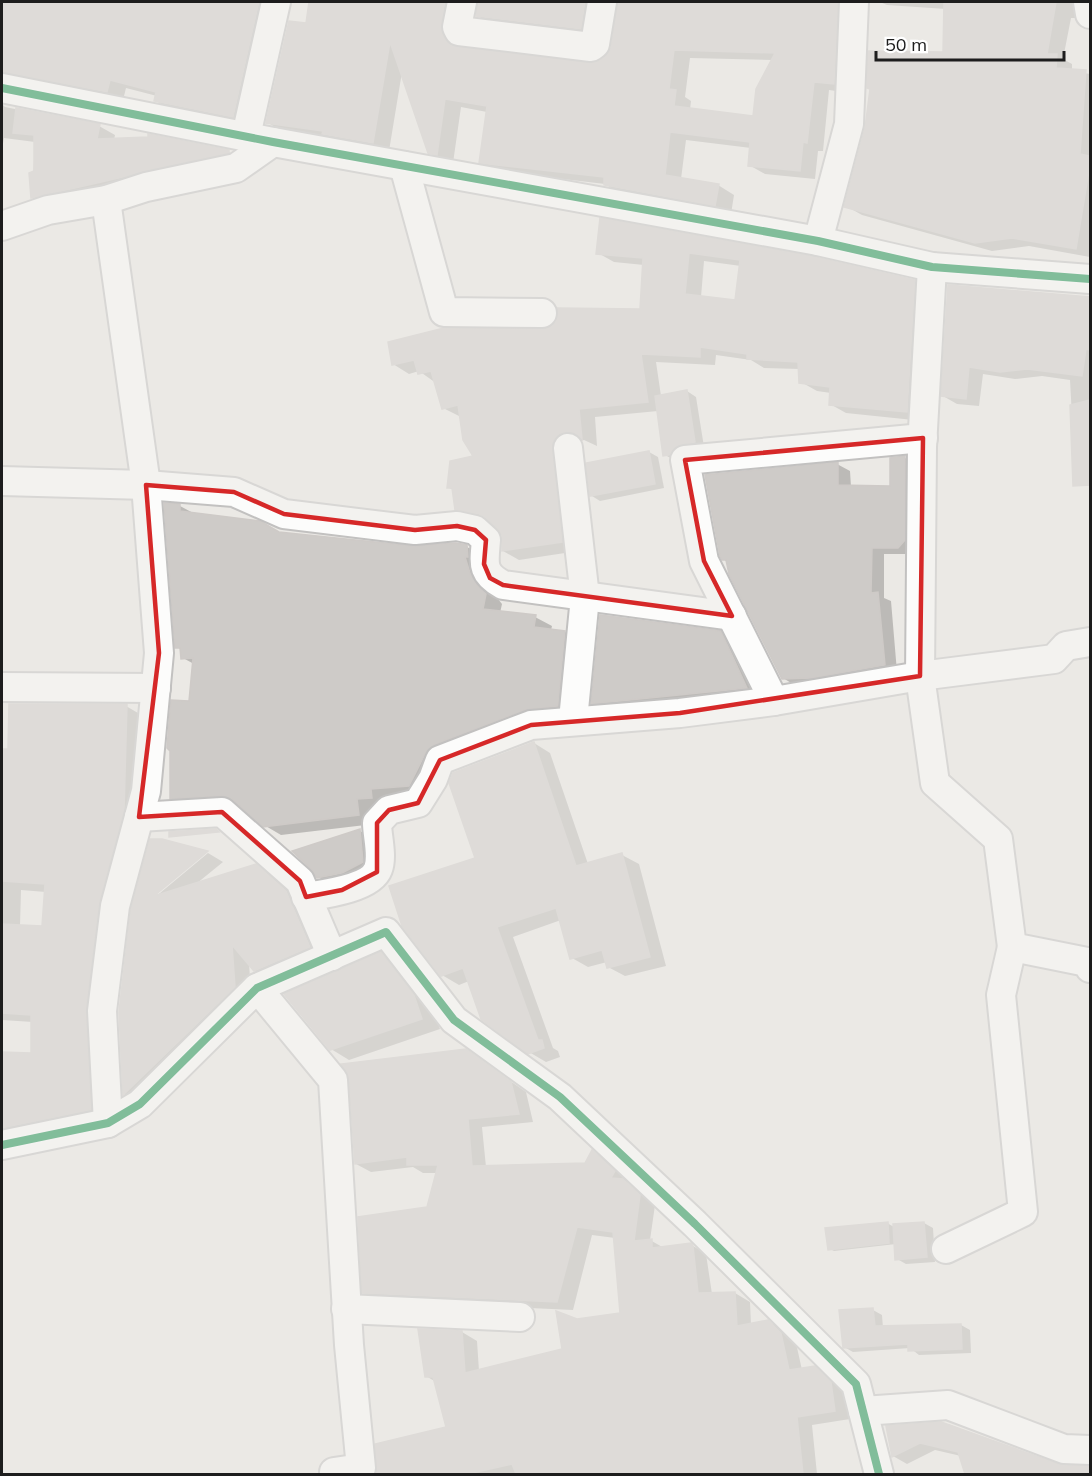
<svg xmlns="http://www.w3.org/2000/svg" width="1092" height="1476" viewBox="0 0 1092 1476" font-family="Mulish,sans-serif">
	<rect width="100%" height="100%" fill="#ebe9e5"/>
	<g fill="#0003" fill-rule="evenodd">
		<path d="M2,2H276L249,125L172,110L156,101L157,96L126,88L123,100L2,94Z"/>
		<path d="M310,2H467L458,45L460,48L589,65L602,62L613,47L619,2H859L850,93L829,90L823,151H818L815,179L765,174L749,165L751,148L686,140L681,179L718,185L734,195L731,214L621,194L605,184L496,171L480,162L487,112L461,107L453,163L445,162L429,152L402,72L389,151L283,132L267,122L307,27ZM690,58L772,60L754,118L690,110L691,101L685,97Z"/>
		<path d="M479,2H604L597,37L493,25L478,16Z"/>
		<path d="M880,2H1086V18H1071L1063,59L1072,64V71L1090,74V257L1029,246L992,251L862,215L846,206L945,54L946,9L887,5Z"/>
		<path d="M2,94V104L5,107L99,126L115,135L114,140L229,152L245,161L48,207L32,198L35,142L4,138L2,149Z"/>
		<path d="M602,220L914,281L930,291L923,421L846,413L830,404L831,393L817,391L801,382L800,369L764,368L751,360L716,355L715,365L656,362L661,396L687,391L696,397L704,447L674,460L665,455L658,411L595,417L597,446L584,440L575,443L578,551L519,560L503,551V534L491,521L473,518L457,509L454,490L449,488L476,457L461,417L443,408L436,383L419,371L409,374L393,364L642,311L644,265L614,262L598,253ZM704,261L741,266L736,301L701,297Z"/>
		<path d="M949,286L1090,299V461L1074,454L1070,380L1042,376L1015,379L983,374L979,406L957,404L943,396Z"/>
		<path d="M649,452L658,457L664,488L600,501L592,496Z"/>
		<path d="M905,458L918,465L911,554H884V598L891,601L897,672L796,686L783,678L728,562L723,559L837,464L850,471L851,487H891V459Z"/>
		<path d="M180,506L195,514L279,533L413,548L467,547L483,556L486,584L502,604L500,613L535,617L552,626L551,630L565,632L581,641L574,715L450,754L374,824L281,835L264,825L240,804L187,807L171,798L191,703L194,664L183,658L182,650L177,647Z"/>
		<path d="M720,633L734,641L760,695L606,711L593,703Z"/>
		<path d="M126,706L143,716L115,914L107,1119L2,1140V1054H32L33,1022L2,1020V750L10,751ZM21,890L46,892L43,928L20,926Z"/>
		<path d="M534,743L550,753L588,864L622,855L639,864L666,966L625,976L608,967L607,962L588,967L572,958L561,920L513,937L553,1048L558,1051L560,1057L546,1062L529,1052L469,981L459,985L442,975L477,858Z"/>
		<path d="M360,831L378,841L380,872L336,888L318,877L312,868Z"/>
		<path d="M208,853L223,862L196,884L254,865L271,875L303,902L326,956L272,980L255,970L249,962L251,996L140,1103L124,1094L120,1012L154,894V898Z"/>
		<path d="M381,954L399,964L432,1007L440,1029L349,1060L331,1049Z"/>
		<path d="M465,1050L526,1092L533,1122L482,1127L486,1167L586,1165L593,1152L608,1161L629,1181L627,1183L655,1205L650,1240L664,1248L690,1244L706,1254L712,1294L735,1293L750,1302L751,1325L768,1321L783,1330L796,1343L802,1370L815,1368L830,1377L846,1392L850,1419L812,1425L817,1474H379L377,1445L448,1428L436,1382L426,1376L462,1332L477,1341L479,1371L563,1350L577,1321L621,1314L615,1238L592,1235L573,1310L379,1301L364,1292L428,1208L438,1173H423L413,1167L371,1172L356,1164Z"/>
		<path d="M887,1223L894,1227L924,1223L933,1228L935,1262L906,1264L897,1259L896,1244L834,1251L830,1249Z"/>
		<path d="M873,1310L882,1315L883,1328L961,1325L970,1330L971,1353L919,1355L910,1348L853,1352L844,1347Z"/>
		<path d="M948,1424L1063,1467L1090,1466V1474H966L961,1456L935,1450L907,1464L893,1456L888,1427Z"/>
	</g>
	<g fill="#cecbc8" stroke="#cecac7" stroke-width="1.5" fill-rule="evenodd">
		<path d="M2,2H259L233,117L154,101L156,92L110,80L107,92L2,72Z"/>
		<path d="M309,2H445L441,25L442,34L450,45L589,63L601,60L611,48L618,2H838L834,84L814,82L807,143L803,142L800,171L748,166L750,142L670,132L665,175L719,184L715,206L604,185V177L479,163L487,106L445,99L437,155L428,153L390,42L373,143L322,134L323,131L266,123L289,21L306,23ZM674,50L775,53L756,89L753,116L674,106L676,90L669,89Z"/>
		<path d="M478,2H585L581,29L476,16Z"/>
		<path d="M944,2H1056L1047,54H1057L1056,68L1086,70L1080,154L1090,156V165L1076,249L1012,238L975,243L844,207L865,128L870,89L867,88L868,51L943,52Z"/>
		<path d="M16,108L100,124L97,139L148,137V134L229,150V153L31,198L29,173L34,171V135L13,133Z"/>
		<path d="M600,218L815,257L915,280L907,412L829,405L830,387L799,383L798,362L747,359V354L700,347V357L641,354L648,402L579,409L582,439L575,433L567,432L559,434L553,442L562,542L502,551V535L497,528L479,514L455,510L452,488H447L450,461L473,456L463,440L458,405L442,409L431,371L418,374L414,360L392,365L388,342L444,328L542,329L556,322L557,308L640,309L643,258L596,254ZM689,253L740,260L735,300L685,294Z"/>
		<path d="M948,285L1090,297V350L1086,349L1082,376L1027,369L1000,372L969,367L966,399L941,396Z"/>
		<path d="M687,390L695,442L676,447L669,455L663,456L655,396Z"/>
		<path d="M1090,400V485L1073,486L1070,405Z"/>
		<path d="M649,451L655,484L590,496L586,463Z"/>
		<path d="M905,456V540L898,548H872L871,593L878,592L885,665L813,678L782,679L729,574L726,560H722L720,556L705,475L838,462V485L890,486V458Z"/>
		<path d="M164,503L180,504V511L260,521L279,532L413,546L456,543L467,545L468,557H465L470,573L478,586L486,594L483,609L536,615L534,627L565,631L558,706L525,710L434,745L425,754L409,786L371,789L372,798L357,799L359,815L263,827L233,800L222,796L170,799V751L167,748L171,700L189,701L193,658L181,659L180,648H175Z"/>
		<path d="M600,615L721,631L747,688L591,704Z"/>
		<path d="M9,704H127L124,811L99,904L86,1009L91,1110L2,1128V1052L31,1053V1015L2,1013V924L42,926L45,884L2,881V749H8Z"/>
		<path d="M534,742L576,866L622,853L650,957L607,968L602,950L570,959L556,908L497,927L538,1040H542L544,1048L528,1054L481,1019L463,968L441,976L402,926L389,886L475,858L449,783L453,773Z"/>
		<path d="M216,829L219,832L169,837V832Z"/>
		<path d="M360,829L363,862L342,873L317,878L311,869L292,851Z"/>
		<path d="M150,839H162L208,851L154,896L256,864L286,891L310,947L254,971L232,945L235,987L123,1095L119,1012L131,909Z"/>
		<path d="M381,952L414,995L422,1019L330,1050L284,994Z"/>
		<path d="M466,1049L511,1082L519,1114L468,1119L472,1166L585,1163L592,1150L615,1171L611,1178L623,1179L640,1195L634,1241L652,1239V1248L691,1243L693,1246L698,1293L735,1292L737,1326L768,1320L781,1333L789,1370L815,1366L831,1382L835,1411L797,1417L803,1474H516L512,1464L468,1474H376L375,1444L446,1427L433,1377H425L418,1329L462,1331L465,1373L562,1349L556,1311L577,1319L620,1313L613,1232L577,1227L557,1302L362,1293L358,1217L427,1207L438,1165H407V1157L355,1164L349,1079L341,1064Z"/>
		<path d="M888,1222L889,1243L828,1250L825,1228Z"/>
		<path d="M924,1222L927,1257L895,1260L893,1224Z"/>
		<path d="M873,1308L875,1326L961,1324L962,1349L908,1351V1344L843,1348L839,1310Z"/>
		<path d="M941,1422L1058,1464L1090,1466V1474H965L958,1452L920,1443L892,1457L886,1426Z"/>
	</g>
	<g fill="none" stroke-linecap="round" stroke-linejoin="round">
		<defs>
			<g id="minor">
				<path d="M462,2L457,27L459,31L591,47L595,44L602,2"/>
				<path d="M1088,2L1090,14"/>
				<path d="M2,88L273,142L818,241L932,267L1090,279"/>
				<path d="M246,136L276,2"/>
				<path d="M404,166L444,312L542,313"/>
				<path d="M106,200L146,485L159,653L146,791L115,906L102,1011L108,1123"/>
				<path d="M2,226L48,210L106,200L146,187L236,168L273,142"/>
				<path d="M818,241L849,124L854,2"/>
				<path d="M932,267L922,447L920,676L935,783L998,839L1012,947L1087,962L1090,968"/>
				<path d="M568,448L585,597L573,720"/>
				<path d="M2,481L146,485L234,492L284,514L415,530L457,526L475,530L486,540C484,564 481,573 503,585L732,616"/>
				<path d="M2,687L156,688"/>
				<path d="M774,701L704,561L685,460L923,438"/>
				<path d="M139,817L222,812L300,881L332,956"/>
				<path d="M306,897C324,894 371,888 378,869C383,856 377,836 377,823L389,810L418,803L433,779L440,760L531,725L680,713L774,701L920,676L1054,659L1066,646L1090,642"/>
				<path d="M257,988L333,1080L349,1345L361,1468L334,1472V1474"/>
				<path d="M2,1145L108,1123L140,1104L257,988L386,932L454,1020L560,1097L695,1224L856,1384L879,1474"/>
				<path d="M946,1249L1023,1212L1001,995L1012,947"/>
				<path d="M346,1309L520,1317"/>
				<path d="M863,1411L948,1405L1064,1449L1090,1450"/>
			</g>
		</defs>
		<use href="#minor" stroke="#c2c1c0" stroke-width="32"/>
		<use href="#minor" stroke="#fcfcfb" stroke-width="28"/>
		<defs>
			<g id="cycleway">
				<path d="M2,88L273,142L818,241L932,267L1090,279"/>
				<path d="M2,1145L108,1123L140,1104L257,988L386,932L454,1020L560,1097L695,1224L856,1384L879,1474"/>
			</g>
		</defs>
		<use href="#cycleway" stroke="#fff" stroke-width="11"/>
		<use href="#cycleway" stroke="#00873e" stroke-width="8"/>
	</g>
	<path d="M0 0H1092V1476H0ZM923,438L920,676L680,713L531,725L440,760L418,803L389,810L377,823V872L342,890L306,897L300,881L222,812L139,817L159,653L146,485L234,492L284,514L415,530L457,526L475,530L486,540L484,564L490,578L503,585L732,616L704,561L685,460Z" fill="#ebe9e5" fill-opacity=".55" fill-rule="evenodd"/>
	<path fill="none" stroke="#d62828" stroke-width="4.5" stroke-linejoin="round" d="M923,438L920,676L680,713L531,725L440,760L418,803L389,810L377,823V872L342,890L306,897L300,881L222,812L139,817L159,653L146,485L234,492L284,514L415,530L457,526L475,530L486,540L484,564L490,578L503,585L732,616L704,561L685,460Z"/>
	<rect width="1092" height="1476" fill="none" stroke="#1d1d1d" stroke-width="6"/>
	<path d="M876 51v9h188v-9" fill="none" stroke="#1d1d1d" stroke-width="3"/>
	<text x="885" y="51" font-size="18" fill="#1d1d1d" stroke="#ffffff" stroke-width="4.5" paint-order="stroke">50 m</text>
</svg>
